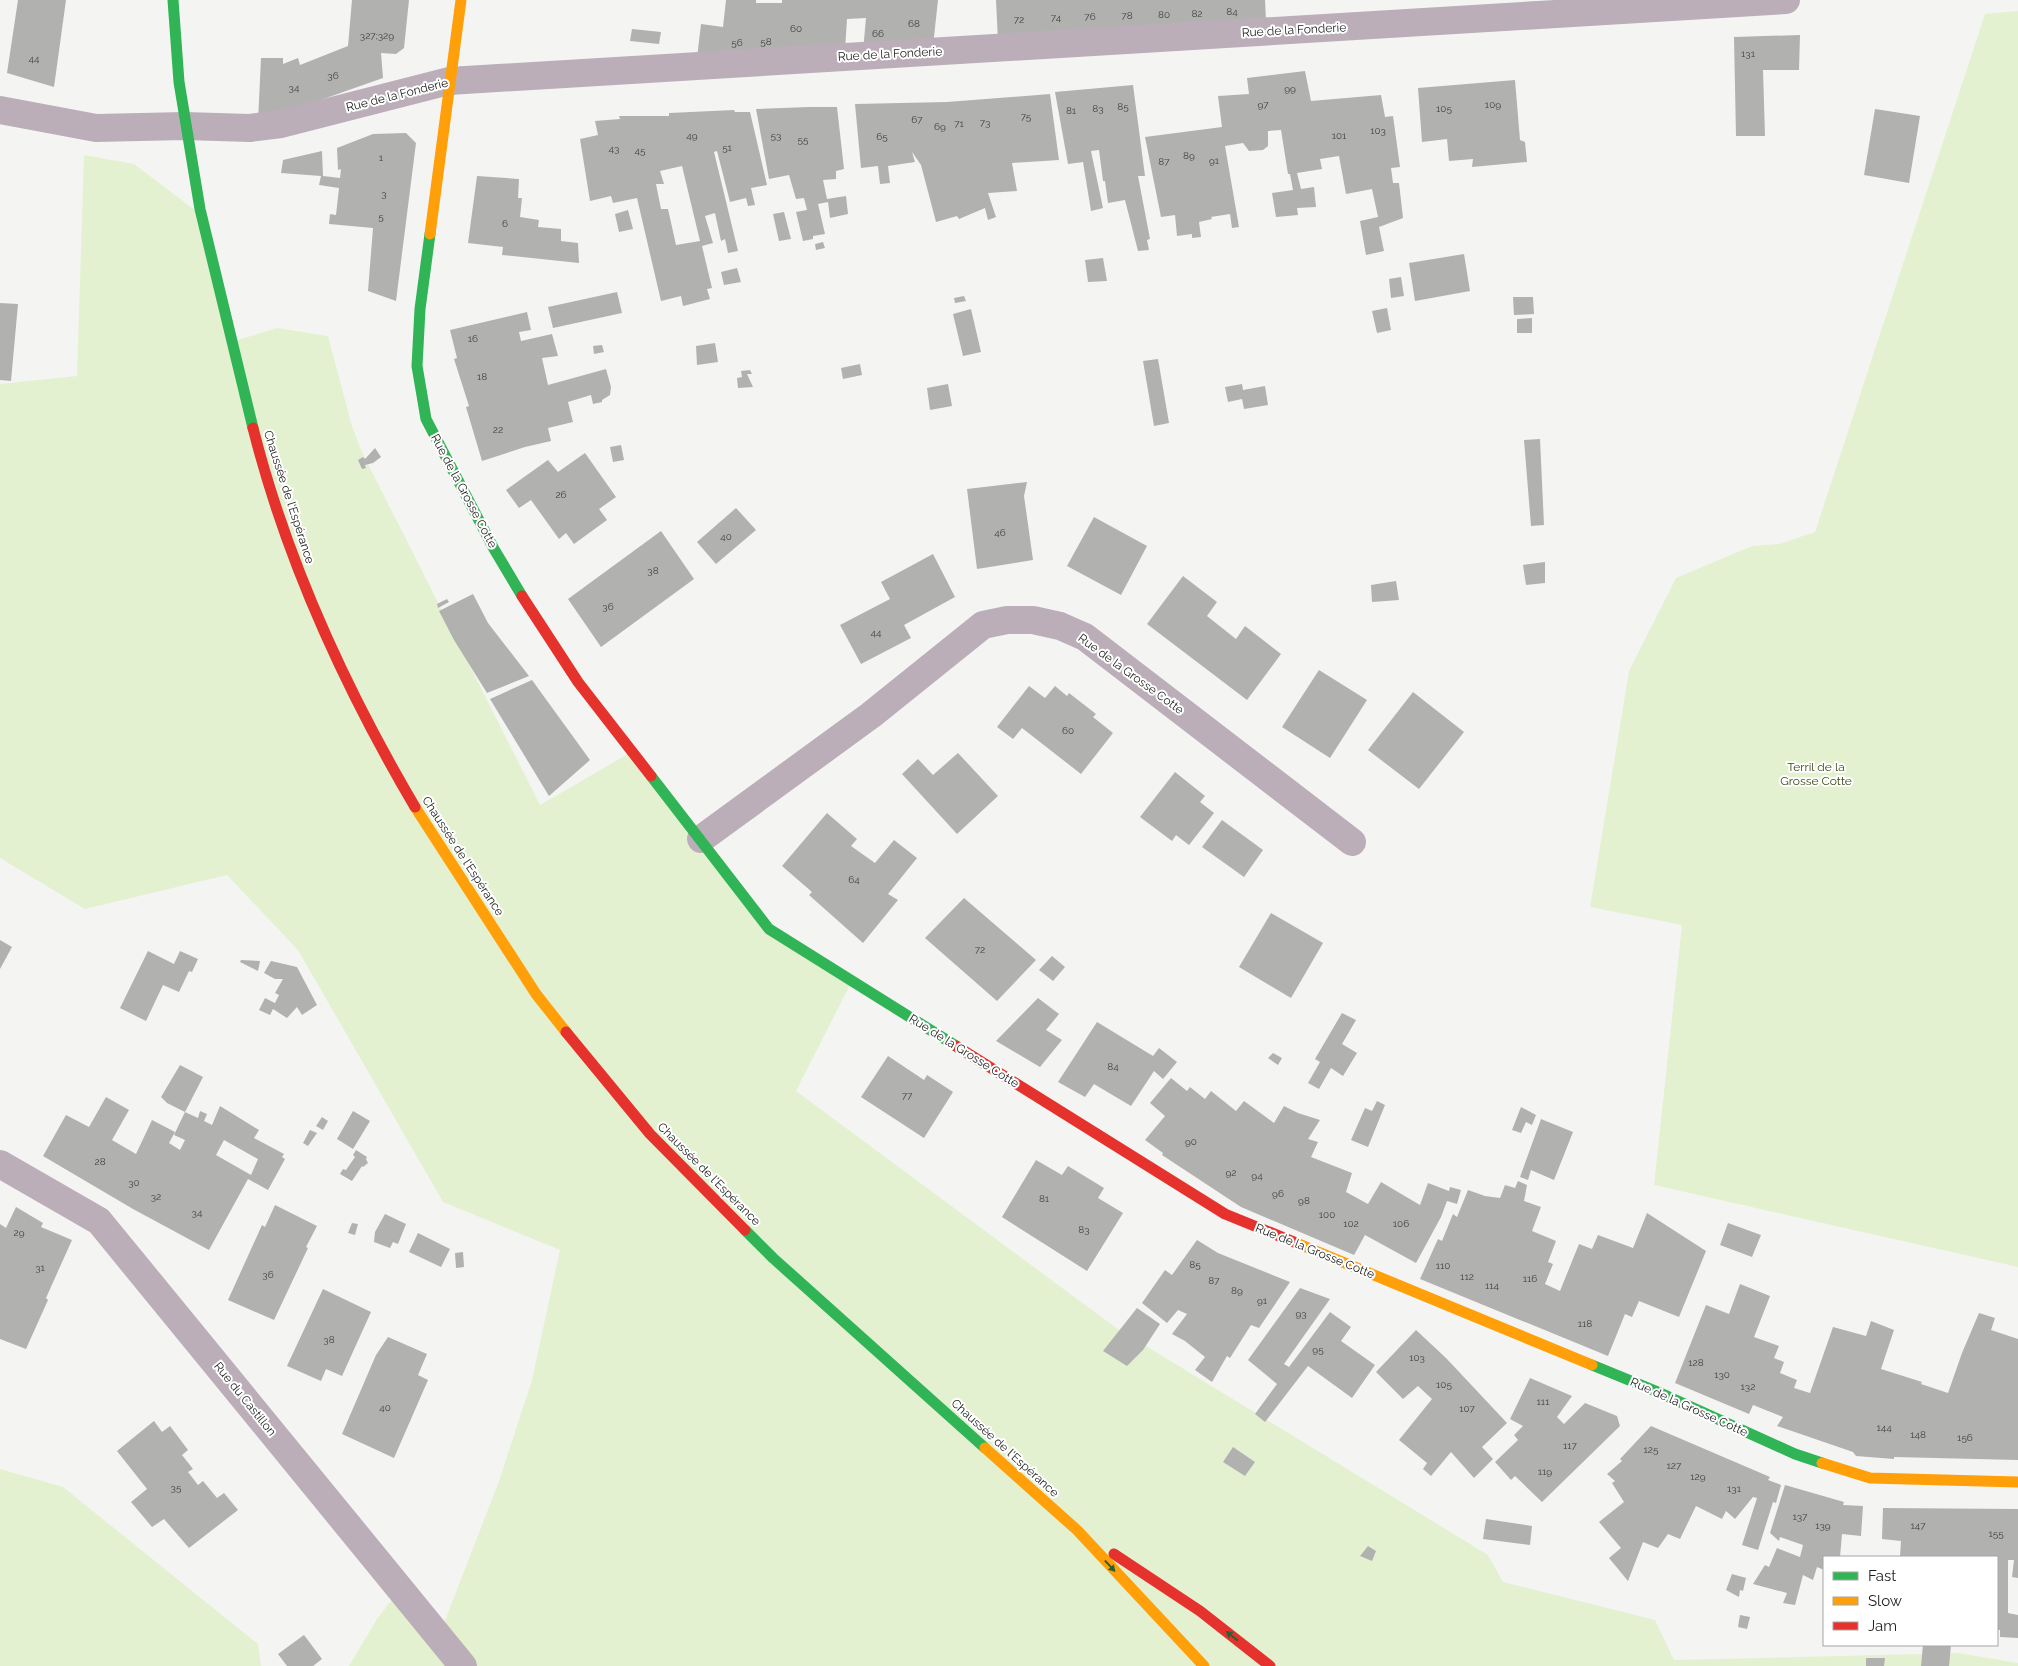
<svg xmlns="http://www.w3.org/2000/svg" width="2018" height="1666" viewBox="0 0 2018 1666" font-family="Raleway,sans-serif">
	<rect width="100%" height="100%" fill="#f4f5f3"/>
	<g fill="#e4f1d0">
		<path d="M2018,11V1267L1654,1185L1682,925L1590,907L1629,671L1676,578L1752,546L1779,544L1815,532L1985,14Z"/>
		<path d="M84,155L134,164L204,217L231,342L277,328L328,336L352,426L361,450L540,805L633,751L769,929L852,981L796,1091L1115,1327L1488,1555L1503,1582L1655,1620L1674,1660L1958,1653L2018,1663V1666H349L377,1619L400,1589L439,1636L499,1481L532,1380L560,1250L443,1202L298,950L227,875L85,909L0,858V384L77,376Z"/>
		<path d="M0,1469L63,1487L258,1644L261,1666H0Z"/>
	</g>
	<g fill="#b1b1b0" fill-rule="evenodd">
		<path d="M18,0H66L54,87L7,73Z"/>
		<path d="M352,0H409L404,48L396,54L381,53L383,78L258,122L261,58H283V64L298,58L300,65L348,46Z"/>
		<path d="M726,0H756V3H782V0H938L933,46L863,51L866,18L847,19L845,50L697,58L701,24L723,27Z"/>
		<path d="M996,0H1265L1266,21L998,41Z"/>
		<path d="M632,29L661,32L659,44L630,41Z"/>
		<path d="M1800,35L1799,70H1763L1765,136H1736L1734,37Z"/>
		<path d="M1305,71L1311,101L1381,95L1385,117L1393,116L1400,167L1391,168L1393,183H1399L1403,218L1379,227L1384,251L1366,255L1360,221L1378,217L1372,189L1346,194L1339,156L1320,159L1322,169L1297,173L1301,189L1314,187L1316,207L1297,208L1298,215L1276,217L1272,193L1293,190L1290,174H1288L1281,130L1268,131V146L1263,150L1249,151L1243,143L1225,146L1239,227L1232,228L1230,214L1211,217L1212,219L1199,222L1201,237L1192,238V234L1177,236L1175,215L1161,217L1145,137L1222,127L1218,96L1249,94L1247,78Z"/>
		<path d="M1515,80L1520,140L1525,142L1527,162L1472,167L1473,159L1449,161L1447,139L1422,142L1418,88Z"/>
		<path d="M1133,85L1145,176H1138L1150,239L1147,240L1149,250L1138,251L1125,200L1108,203L1105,181H1103L1099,150L1091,151L1103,208L1091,211L1083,162L1068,164L1055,92Z"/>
		<path d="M1050,94L1059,160L1012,163L1017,191L988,193L996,217L988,220L985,208L959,219L957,216L936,222L921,165L912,152L915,162L888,166L890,183L880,184L878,166L861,168L855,104L947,102Z"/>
		<path d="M809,107H837L844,169L836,171V179L823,180L827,199L846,196L848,214L830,218L828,202L818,204L825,234L813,236V239L803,241L796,212L807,210L804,198L796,199L789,175L769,179L756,109Z"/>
		<path d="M1875,109L1920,116L1909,183L1864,175Z"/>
		<path d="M734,110L735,112H750L767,185L751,188L755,205L748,206L746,198L730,202L717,151L714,152L738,251L728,253L725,239L721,241L715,213L705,216L713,243L702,246L712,288L707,289L710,299L683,306L681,296L661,301L637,198L613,203L611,196L590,201L580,139L598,135L595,121L620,119L619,116H669V113ZM682,166L700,241L676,245L668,209H661L656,184H664L660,171Z"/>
		<path d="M406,133L416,143L396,301L368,291L373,228L329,224L330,214L336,215L339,188L319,185L321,176L281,173L283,160L322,151L323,176L340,178L341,169L338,170L337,148L373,134Z"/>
		<path d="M477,176L519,179L518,198H522L520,217L539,220L538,227L561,229V241L578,243L579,263L502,255L503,247L468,243Z"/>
		<path d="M628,210L633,229L619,232L615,214Z"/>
		<path d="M784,212L791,239L779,241L773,214Z"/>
		<path d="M823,242L825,248L816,250L815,244Z"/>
		<path d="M1464,254L1470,291L1415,301L1409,263Z"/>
		<path d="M1103,258L1107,281L1088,282L1085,260Z"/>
		<path d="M737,268L741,282L724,285L721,272Z"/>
		<path d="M1401,277L1404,296L1391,298L1389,279Z"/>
		<path d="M617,292L622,313L553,328L548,307Z"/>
		<path d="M964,296L966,301L955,303L954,298Z"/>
		<path d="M1513,297H1533L1534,314L1514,315Z"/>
		<path d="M0,303L18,304L11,381L0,380Z"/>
		<path d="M1387,308L1391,330L1377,333L1372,311Z"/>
		<path d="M971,309L981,352L963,356L953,314Z"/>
		<path d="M527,312L531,330L519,332L521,341L552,334L558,356L542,358L548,385L606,369L611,387L610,395L602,400V402L593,404L591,395L568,402L573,422L548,428L551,441L525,447L482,461L466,407L469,406L454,359L457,358L450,330Z"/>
		<path d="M1532,318V333H1517V319Z"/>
		<path d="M715,343L718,362L697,365L696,346Z"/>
		<path d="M602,345L604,352L594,354L593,346Z"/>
		<path d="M1158,359L1169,423L1154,426L1143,361Z"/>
		<path d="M860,364L862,375L843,379L841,368Z"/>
		<path d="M750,370L752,374H747L753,387L738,388L737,378L742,377L741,371Z"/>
		<path d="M948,384L952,406L930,410L927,388Z"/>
		<path d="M1242,384L1243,390L1265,386L1268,405L1244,409L1242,399L1228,402L1225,387Z"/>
		<path d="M1540,439L1544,525L1531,526L1524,440Z"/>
		<path d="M621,445L624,460L613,462L610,447Z"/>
		<path d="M375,448L381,457L373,463L365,465L366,468L362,469L358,460L363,457L365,459Z"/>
		<path d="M585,453L616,497L599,509L607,520L574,544L566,533L559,539L531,500L519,508L506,490L548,460L558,472Z"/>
		<path d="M1027,482L1024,496L1033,560L977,569L967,489Z"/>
		<path d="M736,508L756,530L716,564L697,542Z"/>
		<path d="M1094,517L1147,546L1121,595L1067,566Z"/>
		<path d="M661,531L694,579L601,647L568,599Z"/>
		<path d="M933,554L955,597L904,625L911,638L861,664L840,625L890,599L881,582Z"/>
		<path d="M1545,562V583L1526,585L1523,565Z"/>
		<path d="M1183,576L1217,602L1207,616L1236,639L1245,626L1281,654L1247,700L1147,624Z"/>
		<path d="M1396,581L1399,600L1372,602L1371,585Z"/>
		<path d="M473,594L488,623L529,676L487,693L454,640L439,611Z"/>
		<path d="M447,599L449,602L438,608L437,604Z"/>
		<path d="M1319,670L1367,700L1330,758L1282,727Z"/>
		<path d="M532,680L590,760L549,796L490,699Z"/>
		<path d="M1029,686L1045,698L1055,686L1067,696L1069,693L1096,714L1093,717L1113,733L1081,774L1022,728L1013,739L997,727Z"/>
		<path d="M1413,692L1464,732L1419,789L1368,750Z"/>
		<path d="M958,753L998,796L957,834L902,774L918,759L933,775Z"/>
		<path d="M1175,772L1205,796L1200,802L1214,813L1189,845L1176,835L1172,841L1140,817Z"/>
		<path d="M827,813L857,839L851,846L875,863L894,840L917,858L888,894L898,900L863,943L809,895L812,892L782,866Z"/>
		<path d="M1222,820L1263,850L1244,877L1202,847Z"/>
		<path d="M964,898L1036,960L997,1001L925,938Z"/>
		<path d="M1271,913L1323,943L1291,998L1239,967Z"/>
		<path d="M0,940L12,947L0,969Z"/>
		<path d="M148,951L174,964L180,951L198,959L192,972L189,971L179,992L163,985L146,1021L120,1008Z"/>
		<path d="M1052,956L1065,967L1053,981L1039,970Z"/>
		<path d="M241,960L260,961L258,971L240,962Z"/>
		<path d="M271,961L297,967L317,1005L302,1015L297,1007L287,1018L273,1009L270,1015L259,1010L265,998L275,1003L279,995L275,993L283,979H275L264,973Z"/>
		<path d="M1038,998L1059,1014L1046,1030L1062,1040L1040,1067L996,1041Z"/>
		<path d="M1342,1013L1356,1020L1342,1044L1357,1053L1343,1076L1331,1068L1319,1089L1308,1083L1320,1062L1315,1059Z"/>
		<path d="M1097,1022L1153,1056L1159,1048L1177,1062L1163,1079L1154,1071L1131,1106L1094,1084L1085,1097L1058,1082Z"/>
		<path d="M1273,1053L1282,1058L1278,1065L1268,1058Z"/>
		<path d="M888,1056L924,1080L927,1075L953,1092L924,1138L861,1097Z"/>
		<path d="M180,1065L203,1077L185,1112L167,1103L161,1097Z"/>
		<path d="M1171,1078L1187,1091L1190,1087L1205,1099L1211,1091L1236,1111L1244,1101L1274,1123L1284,1106L1298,1113L1320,1120L1308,1139L1318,1142L1311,1157L1352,1173L1346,1192L1368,1204L1381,1182L1420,1205L1428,1183L1449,1191L1450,1187L1461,1190L1457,1204L1447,1201L1441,1217L1416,1263L1365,1235L1354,1255L1241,1207L1162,1155L1163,1153L1145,1140L1165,1116L1150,1103Z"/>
		<path d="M106,1097L129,1110L112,1140L136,1154L152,1120L175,1132L169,1143L180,1150L185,1140L174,1135L185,1112L198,1118L200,1111L207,1114L204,1121L212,1125L220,1106L259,1130L254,1138L284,1154L282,1157L285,1159L268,1190L248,1179L209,1250L133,1209L43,1156L66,1115L89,1127ZM224,1140L258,1159L251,1175L216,1155Z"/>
		<path d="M1377,1101L1385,1105L1368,1147L1351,1140L1365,1108L1372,1111Z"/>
		<path d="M1521,1107L1536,1115L1532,1125L1526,1122L1521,1133L1512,1130Z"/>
		<path d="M353,1111L370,1121L353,1149L337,1139Z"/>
		<path d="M322,1117L328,1121L323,1130L316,1126Z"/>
		<path d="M1541,1119L1573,1132L1554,1180L1531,1170L1528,1180L1520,1177Z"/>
		<path d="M310,1130L317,1133L308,1146L303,1143Z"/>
		<path d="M356,1150L367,1157L366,1159L368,1163L363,1167L362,1166L352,1181L340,1174L343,1169L346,1170L355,1157L353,1155Z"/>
		<path d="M1036,1160L1062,1175L1068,1166L1104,1188L1098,1198L1123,1213L1087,1271L1002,1217Z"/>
		<path d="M1518,1181L1527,1185L1524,1201L1541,1207L1532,1231L1556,1241L1548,1262L1553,1264L1545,1284L1560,1291L1579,1244L1592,1249L1598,1235L1633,1248L1647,1213L1706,1251L1679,1317L1639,1301L1632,1317L1625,1314L1608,1356L1420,1279L1438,1239L1442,1241L1453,1214L1457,1217L1468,1190L1485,1196L1500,1198L1505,1185L1515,1188Z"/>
		<path d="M275,1205L317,1226L306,1247L308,1248L274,1320L228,1300L262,1225L265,1227Z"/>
		<path d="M16,1207L43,1223L41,1227L72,1240L46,1298L48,1300L26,1349L0,1339V1224L6,1228Z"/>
		<path d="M385,1214L406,1224L398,1244L393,1242L390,1248L374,1242L375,1232Z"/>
		<path d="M352,1223L358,1224L355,1235L348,1233Z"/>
		<path d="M1728,1223L1761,1235L1752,1257L1720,1245Z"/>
		<path d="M418,1233L450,1249L441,1267L409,1252Z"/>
		<path d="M1197,1240L1218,1253L1290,1282L1259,1328L1251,1325L1230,1358L1227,1356L1212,1382L1195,1370L1205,1357L1185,1341L1172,1334L1187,1314L1178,1310L1167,1323L1142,1303L1165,1270L1172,1275Z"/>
		<path d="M463,1252L464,1267L456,1268L455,1253Z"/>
		<path d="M1740,1284L1770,1296L1754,1337L1779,1346L1774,1358L1784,1362L1780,1373L1797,1380L1794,1388L1810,1393L1833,1327L1866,1336L1871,1321L1894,1330L1881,1369L1922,1382L1921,1384L1948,1393L1962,1353L1979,1313L1995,1318L1991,1330L2018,1339V1460L1894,1457V1459L1856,1456L1853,1452L1777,1426L1783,1417L1753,1405L1749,1414L1675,1383L1706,1305L1729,1314Z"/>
		<path d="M1300,1288L1330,1299L1284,1364L1289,1367L1330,1312L1351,1327L1341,1341L1375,1365L1352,1398L1308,1366L1265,1422L1255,1414L1277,1384L1248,1360Z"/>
		<path d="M323,1289L371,1312L342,1376L326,1369L321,1381L287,1366Z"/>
		<path d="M1137,1308L1160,1324L1143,1350L1127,1366L1103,1351Z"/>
		<path d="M1416,1330L1446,1358L1507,1423L1482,1447L1493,1459L1474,1478L1451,1452L1431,1476L1423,1469L1427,1463L1399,1440L1432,1399L1418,1386L1403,1399L1376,1372Z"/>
		<path d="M388,1337L427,1354L418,1375L428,1380L394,1458L342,1434L376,1355Z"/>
		<path d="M1530,1378L1572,1396L1557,1417L1564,1424L1585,1403L1617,1416L1620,1426L1542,1502L1515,1476L1511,1480L1495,1462L1518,1440L1514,1435L1523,1426L1510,1419Z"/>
		<path d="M154,1421L162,1432L170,1426L188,1450L182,1455L193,1469L188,1472L198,1485L203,1481L217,1498L224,1493L238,1510L189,1548L164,1519L152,1527L131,1502L147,1489L117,1451Z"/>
		<path d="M1651,1426L1770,1477L1768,1480L1781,1485L1776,1503L1773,1502L1758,1550L1742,1545L1757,1498L1753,1497L1735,1519L1726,1511L1722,1519L1696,1506L1680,1539L1668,1534L1658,1548L1643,1542L1628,1581L1609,1558L1621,1548L1599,1522L1624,1502L1612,1483L1615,1481L1607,1474L1622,1461L1620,1459Z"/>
		<path d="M1233,1447L1255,1462L1245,1476L1223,1462Z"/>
		<path d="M1785,1485L1844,1502L1843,1505L1863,1506L1861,1536L1842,1534L1840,1557H1824V1570L1817,1567L1813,1580L1803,1575L1795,1605L1783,1603L1787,1593L1753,1584L1765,1565L1769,1567L1777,1548L1800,1557L1803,1545L1780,1537L1779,1541L1770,1533Z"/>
		<path d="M1883,1508L2018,1509V1578L2012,1577L2014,1560H2008V1613L2018,1615V1638L2000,1637V1630H1997V1557H1900L1901,1541L1882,1539Z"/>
		<path d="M1486,1519L1532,1526L1530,1545L1483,1539Z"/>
		<path d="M1368,1546L1376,1551L1372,1561L1360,1556Z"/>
		<path d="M1732,1574L1746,1578L1743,1591L1740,1590L1739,1597L1726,1590Z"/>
		<path d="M1740,1615L1750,1617L1747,1629L1738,1627Z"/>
		<path d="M304,1635L322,1659L313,1666H287L278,1654Z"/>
		<path d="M1923,1645H1951L1949,1666H1921Z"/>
		<path d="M1866,1658H1885L1884,1666H1866Z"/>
	</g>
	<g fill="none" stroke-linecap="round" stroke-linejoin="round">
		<g stroke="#bbaeb9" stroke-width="28">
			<path d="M0,110L96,128L185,126L250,128L281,124L449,81L1786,0"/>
			<path d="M701,839L871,715L983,625L1007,620H1033L1060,626L1085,637L1352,842"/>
			<path d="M0,1164L99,1221L463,1666"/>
		</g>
		<g stroke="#30b455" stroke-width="11">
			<path d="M173,0L179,82L200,209L253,428"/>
			<path d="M430,234L420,309L417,366L426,419L494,549L522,596"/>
			<path d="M651,776L769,929L956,1046"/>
			<path d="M745,1230L773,1258L985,1448"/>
			<path d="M1592,1365L1658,1392L1795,1454L1822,1463"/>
		</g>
		<g stroke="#ff9f0a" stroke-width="11">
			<path d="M430,234L461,0"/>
			<path d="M415,807L536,994L566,1032"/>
			<path d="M1294,1242L1592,1365"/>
			<path d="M985,1448L1077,1530L1204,1666"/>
			<path d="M1822,1463L1870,1478L2018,1482"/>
		</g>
		<g stroke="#e5322d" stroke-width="11">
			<path d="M253,428C287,563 345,688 415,807"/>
			<path d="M522,596L578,682L651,776"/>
			<path d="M566,1032L650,1134L745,1230"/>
			<path d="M956,1046L1225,1214L1294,1242"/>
			<path d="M1114,1554L1200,1611L1270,1666"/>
		</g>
	</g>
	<defs><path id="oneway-solid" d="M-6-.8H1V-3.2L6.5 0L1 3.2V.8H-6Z" transform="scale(1.25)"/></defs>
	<g fill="#266236">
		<use href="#oneway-solid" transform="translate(1110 1566) rotate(47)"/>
		<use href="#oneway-solid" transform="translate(1232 1636) rotate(-142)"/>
	</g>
	<g text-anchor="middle" stroke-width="4" stroke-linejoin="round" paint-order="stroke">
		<g font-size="10" fill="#434342">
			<text x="1232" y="15">84</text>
			<text x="1197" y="17">82</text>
			<text x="1164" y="18">80</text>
			<text x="1127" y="19">78</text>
			<text x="1090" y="20">76</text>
			<text x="1056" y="21">74</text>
			<text x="1019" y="23">72</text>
			<text x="914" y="27">68</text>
			<text x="796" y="32">60</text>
			<text x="878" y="37">66</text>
			<text x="377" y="39">327;329</text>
			<text x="766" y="45">58</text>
			<text x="737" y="46">56</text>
			<text x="1748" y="57">131</text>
			<text x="34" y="62">44</text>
			<text x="333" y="79">36</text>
			<text x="294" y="91">34</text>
			<text x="1290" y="92">99</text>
			<text x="1263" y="108">97</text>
			<text x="1493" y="108">109</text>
			<text x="1123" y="110">85</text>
			<text x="1098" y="112">83</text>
			<text x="1444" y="112">105</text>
			<text x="1071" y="114">81</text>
			<text x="1026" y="120">75</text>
			<text x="917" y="123">67</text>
			<text x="985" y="126">73</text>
			<text x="959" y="127">71</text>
			<text x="940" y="130">69</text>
			<text x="1378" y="134">103</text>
			<text x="692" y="139">49</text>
			<text x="776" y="139">53</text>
			<text x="1339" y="139">101</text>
			<text x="882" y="140">65</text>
			<text x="803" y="143">55</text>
			<text x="727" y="151">51</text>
			<text x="614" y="152">43</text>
			<text x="640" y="154">45</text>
			<text x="1189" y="159">89</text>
			<text x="381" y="161">1</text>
			<text x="1214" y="164">91</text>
			<text x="1164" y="165">87</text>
			<text x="384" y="197">3</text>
			<text x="381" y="220">5</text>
			<text x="505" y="227">6</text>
			<text x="473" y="342">16</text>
			<text x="482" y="380">18</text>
			<text x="498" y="433">22</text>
			<text x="561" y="498">26</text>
			<text x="1000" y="536">46</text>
			<text x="726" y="540">40</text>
			<text x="653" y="574">38</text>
			<text x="608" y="610">36</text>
			<text x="876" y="636">44</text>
			<text x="1068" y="734">60</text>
			<text x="854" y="883">64</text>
			<text x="980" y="953">72</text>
			<text x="1113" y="1070">84</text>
			<text x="907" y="1099">77</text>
			<text x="1191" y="1145">90</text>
			<text x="100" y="1165">28</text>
			<text x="1231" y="1176">92</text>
			<text x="1257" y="1179">94</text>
			<text x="134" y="1186">30</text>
			<text x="1278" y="1197">96</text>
			<text x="156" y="1200">32</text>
			<text x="1044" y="1202">81</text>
			<text x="1304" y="1204">98</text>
			<text x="197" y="1216">34</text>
			<text x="1327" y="1218">100</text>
			<text x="1351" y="1227">102</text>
			<text x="1401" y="1227">106</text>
			<text x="1084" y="1233">83</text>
			<text x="19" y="1236">29</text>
			<text x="1195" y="1268">85</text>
			<text x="1443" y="1269">110</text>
			<text x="40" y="1271">31</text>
			<text x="268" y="1278">36</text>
			<text x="1467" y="1280">112</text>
			<text x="1530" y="1282">116</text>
			<text x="1214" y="1284">87</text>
			<text x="1492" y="1289">114</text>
			<text x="1237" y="1294">89</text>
			<text x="1262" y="1304">91</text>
			<text x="1301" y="1317">93</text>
			<text x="1585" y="1327">118</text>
			<text x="329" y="1343">38</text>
			<text x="1318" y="1353">95</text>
			<text x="1417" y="1361">103</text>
			<text x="1696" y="1366">128</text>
			<text x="1722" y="1378">130</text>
			<text x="1444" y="1388">105</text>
			<text x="1748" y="1390">132</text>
			<text x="1543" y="1405">111</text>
			<text x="385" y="1411">40</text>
			<text x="1467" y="1412">107</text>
			<text x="1884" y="1431">144</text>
			<text x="1918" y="1438">148</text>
			<text x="1965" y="1441">156</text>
			<text x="1570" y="1449">117</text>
			<text x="1651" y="1453">125</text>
			<text x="1674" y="1469">127</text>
			<text x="1545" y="1475">119</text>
			<text x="1698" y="1480">129</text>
			<text x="176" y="1491">35</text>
			<text x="1734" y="1492">131</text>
			<text x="1800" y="1520">137</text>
			<text x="1823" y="1529">139</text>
			<text x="1918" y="1529">147</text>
			<text x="1996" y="1537">155</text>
		</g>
		<g font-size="12" fill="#1e1e1d" stroke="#fff">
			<text transform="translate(1294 30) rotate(-3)" y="4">Rue de la Fonderie</text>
			<text transform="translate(890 54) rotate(-3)" y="4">Rue de la Fonderie</text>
			<text transform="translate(397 95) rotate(-14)" y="4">Rue de la Fonderie</text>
			<text transform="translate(464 491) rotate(62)" y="4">Rue de la Grosse Cotte</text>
			<text transform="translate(289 497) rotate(72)" y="4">Chaussée de l'Espérance</text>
			<text transform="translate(1131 674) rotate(36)" y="4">Rue de la Grosse Cotte</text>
			<text transform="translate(463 856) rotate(57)" y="4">Chaussée de l'Espérance</text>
			<text transform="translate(964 1051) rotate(32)" y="4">Rue de la Grosse Cotte</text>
			<text transform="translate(709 1174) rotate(45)" y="4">Chaussée de l'Espérance</text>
			<text transform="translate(1315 1251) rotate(22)" y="4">Rue de la Grosse Cotte</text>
			<text transform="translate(245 1399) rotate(51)" y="4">Rue du Castillon</text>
			<text transform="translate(1689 1407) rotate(24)" y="4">Rue de la Grosse Cotte</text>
			<text transform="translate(1005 1448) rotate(42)" y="4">Chaussée de l'Espérance</text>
		</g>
		<g font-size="12" fill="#374810" stroke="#fff">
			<text x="1816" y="771">Terril de la<tspan x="1816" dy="14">Grosse Cotte</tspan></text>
		</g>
	</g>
	<rect x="1823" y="1556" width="175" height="90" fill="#ffffff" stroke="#a5a5a5"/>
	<rect x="1833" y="1572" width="25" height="8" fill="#30b455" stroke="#a5a5a5"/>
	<text x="1868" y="1581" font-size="15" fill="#1e1e1d">Fast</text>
	<rect x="1833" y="1597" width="25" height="8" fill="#ff9f0a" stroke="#a5a5a5"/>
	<text x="1868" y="1606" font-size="15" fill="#1e1e1d">Slow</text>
	<rect x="1833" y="1622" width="25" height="8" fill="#e5322d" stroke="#a5a5a5"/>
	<text x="1868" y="1631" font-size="15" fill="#1e1e1d">Jam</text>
</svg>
